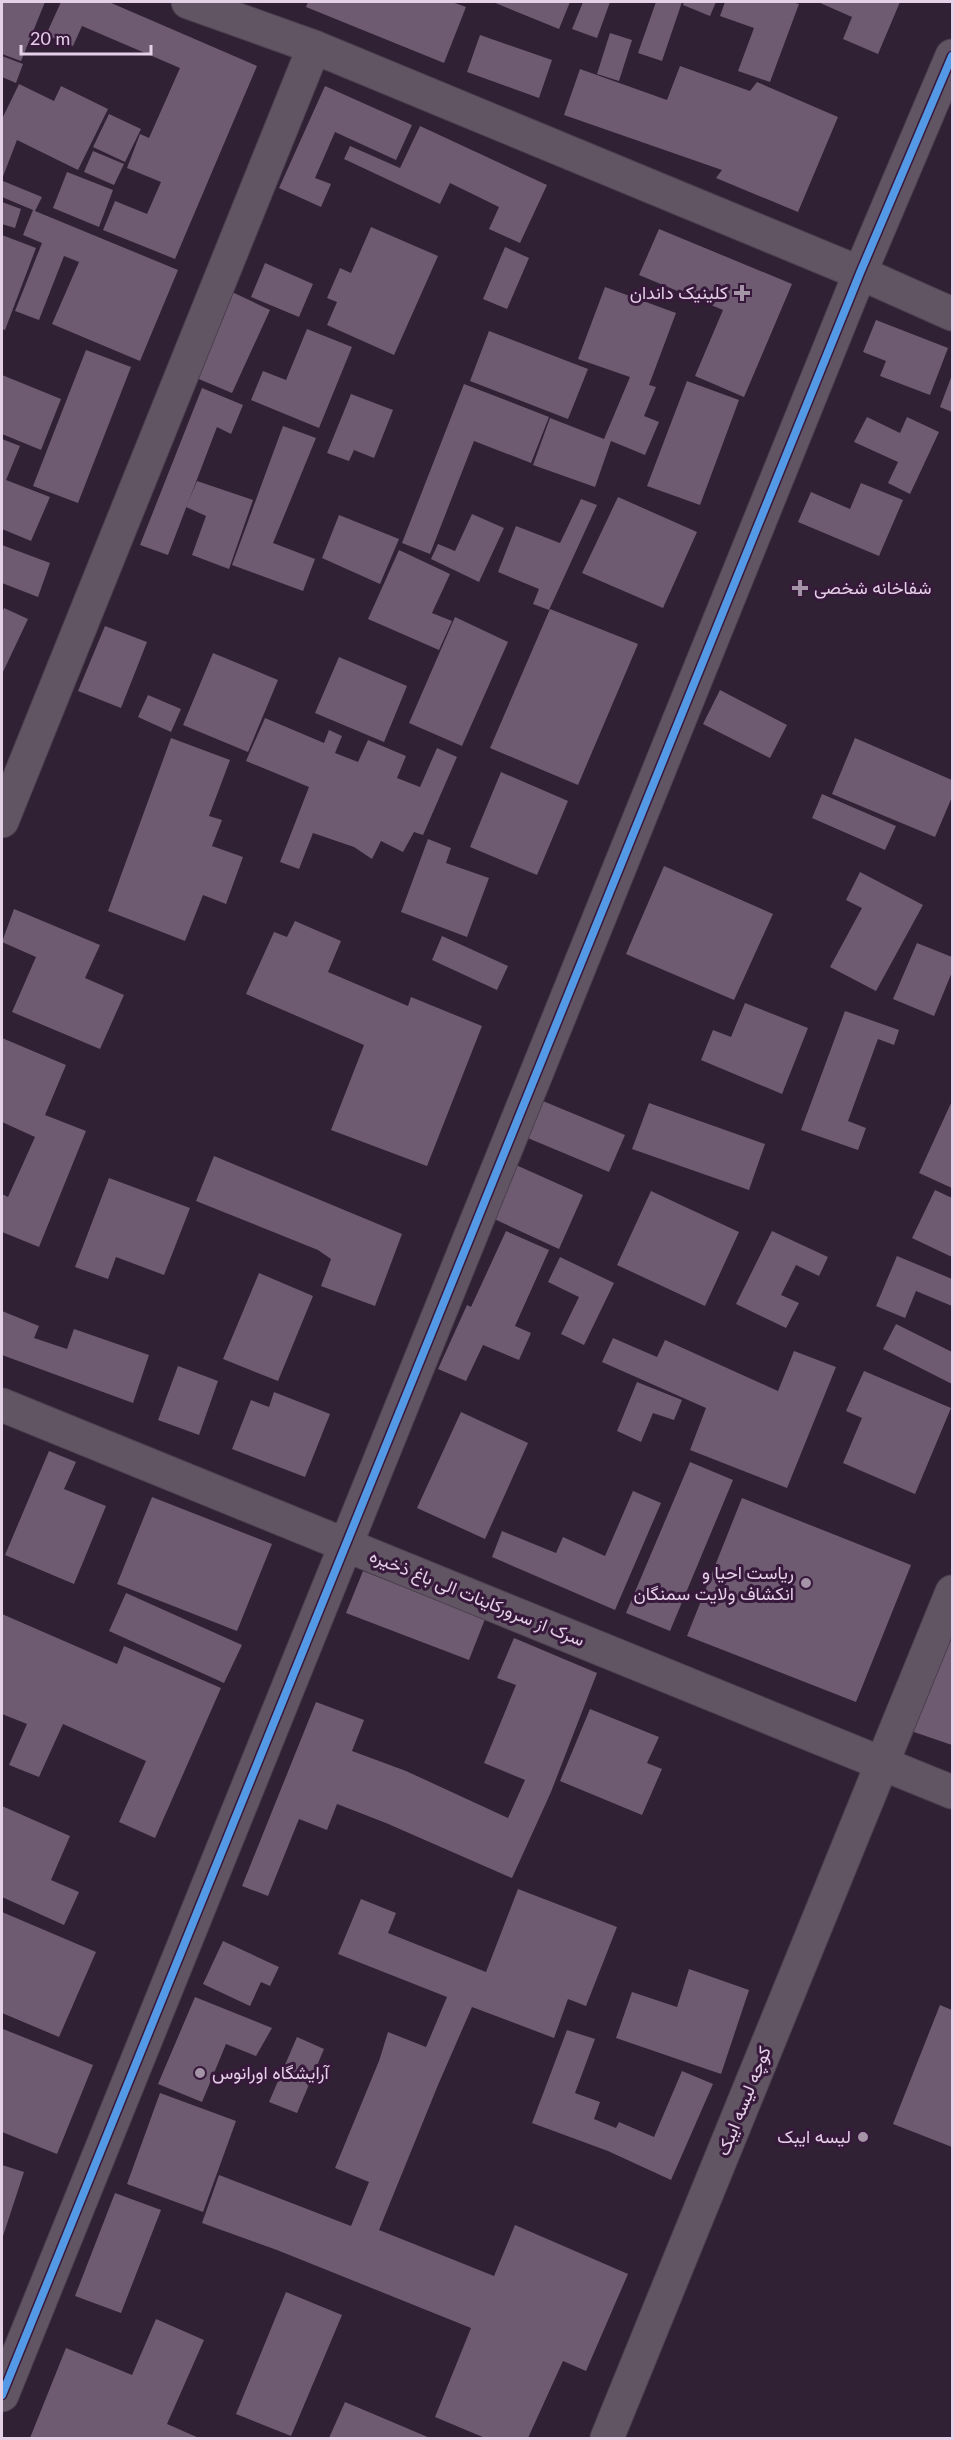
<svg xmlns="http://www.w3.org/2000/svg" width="954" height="2440" viewBox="0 0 954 2440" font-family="Lato,Vazirmatn,sans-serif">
	<rect width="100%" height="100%" fill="#312134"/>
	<g fill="#6e5b71">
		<path d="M2,2H45L21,61L2,54Z"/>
		<path d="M61,2H109L257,66L175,259L103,230L115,201L147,214L161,182L127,168L140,134L149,138L180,68L82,26L73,46L46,35Z"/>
		<path d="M308,2H452L466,7L444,63L306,7Z"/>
		<path d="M493,2H570L559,29Z"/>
		<path d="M583,2H610L597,38L572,29Z"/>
		<path d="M656,2H682L662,61L638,53Z"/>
		<path d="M684,2H716L710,16L683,5Z"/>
		<path d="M725,2H792L799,4L770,82L738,71L754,28L720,16Z"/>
		<path d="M818,2H900L878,54L843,39L852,17Z"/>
		<path d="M610,33L632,40L619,81L597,74Z"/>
		<path d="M480,35L552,60L539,98L467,72Z"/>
		<path d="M2,56L23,64L16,83L2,77Z"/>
		<path d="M680,66L750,91L757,82L838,117L798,212L716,178L722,170L564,115L580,69L667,100Z"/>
		<path d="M19,84L54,101L61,86L108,109L78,170L17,140L2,179V119Z"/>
		<path d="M325,86L412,125L396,160L335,132L315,178L331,184L321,207L279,188Z"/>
		<path d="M109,114L141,129L125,162L93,147Z"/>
		<path d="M420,126L547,185L520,243L489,229L499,207L450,183L440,204L344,159L350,146L400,168Z"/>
		<path d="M93,151L124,164L114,185L84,172Z"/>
		<path d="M67,172L113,190L99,227L53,208Z"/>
		<path d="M3,181L42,197L35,211L178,270L140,361L52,324L79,262L64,256L39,320L15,311L42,243L23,235L33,210L2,197Z"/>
		<path d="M2,202L21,209L15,228L2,224Z"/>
		<path d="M371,227L438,256L394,355L327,325L337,302L327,298L340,268L351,273Z"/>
		<path d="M659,229L792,284L744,397L695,376L723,310L639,275Z"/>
		<path d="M2,235L36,248L5,330L2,329Z"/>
		<path d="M505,247L529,258L507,309L483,299Z"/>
		<path d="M265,263L313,284L299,317L251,297Z"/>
		<path d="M605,287L676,313L649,385L656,387L644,416L659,422L645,455L611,441L595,487L533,465L550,418L604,439L630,377L578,359Z"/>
		<path d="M232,292L270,310L232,393L194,377Z"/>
		<path d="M876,320L948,348L930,395L880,376L886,361L863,352Z"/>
		<path d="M307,329L352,347L319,428L251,400L263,371L286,380Z"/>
		<path d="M489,331L588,369L568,419L470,381Z"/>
		<path d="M86,350L131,367L78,503L33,486Z"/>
		<path d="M2,375L61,399L41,450L2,434Z"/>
		<path d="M952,375V412L940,407Z"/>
		<path d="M687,381L739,400L700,505L647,486Z"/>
		<path d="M464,384L549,417L531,463L474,441L430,554L402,543Z"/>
		<path d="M202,388L243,405L231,434L217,427L168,555L140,545Z"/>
		<path d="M351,394L393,410L374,458L354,450L349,461L327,453Z"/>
		<path d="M867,417L900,433L907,417L939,432L910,494L888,483L898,462L854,442Z"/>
		<path d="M283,426L316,438L273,543L315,559L303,591L232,565Z"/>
		<path d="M2,439L20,446L6,480L50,497L31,541L2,529Z"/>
		<path d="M197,481L253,500L229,569L192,555L206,516L186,507Z"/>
		<path d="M861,483L903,500L879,556L798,522L811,492L850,509Z"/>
		<path d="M618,497L697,532L663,608L582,573Z"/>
		<path d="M581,499L597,505L549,610L533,604L539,589L498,572L516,526L560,543Z"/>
		<path d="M472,514L504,528L479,582L431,559L438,544L455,551Z"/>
		<path d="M339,515L399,539L380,584L322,558Z"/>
		<path d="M2,545L50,563L38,597L2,583Z"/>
		<path d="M399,550L450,574L432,613L452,621L439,650L368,619Z"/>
		<path d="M4,608L28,619L2,674V613Z"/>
		<path d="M550,609L638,644L578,785L490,748Z"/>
		<path d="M455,617L508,642L462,746L409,723Z"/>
		<path d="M105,626L147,642L121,708L78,691Z"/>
		<path d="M213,653L278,680L248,752L183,725Z"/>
		<path d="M339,657L407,686L384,742L315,713Z"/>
		<path d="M720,690L787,725L770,758L703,724Z"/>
		<path d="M148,695L181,709L171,732L138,717Z"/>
		<path d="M265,718L324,743L329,730L342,736L335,753L358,762L368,740L406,756L397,778L420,787L437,748L457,757L423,835L414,832L403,852L381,841L372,859L354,847L313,833L299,869L280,862L309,787L246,761Z"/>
		<path d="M171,738L230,760L209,816L222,820L212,846L243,857L226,904L203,895L185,941L108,911Z"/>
		<path d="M855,738L952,780V797L935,837L832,794Z"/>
		<path d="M501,772L568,801L537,875L470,847Z"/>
		<path d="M822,794L896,826L885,850L812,818Z"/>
		<path d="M428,839L451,848L446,863L489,878L467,937L401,912Z"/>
		<path d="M664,866L773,914L734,1000L626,954Z"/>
		<path d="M860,872L923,905L876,991L830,967L862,908L846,900Z"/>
		<path d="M14,909L100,945L85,978L124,995L100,1049L12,1012L36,957L2,942Z"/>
		<path d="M295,921L341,941L328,972L408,1006L411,997L482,1026L427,1166L331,1130L364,1045L246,994L274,932L287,937Z"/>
		<path d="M442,936L508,966L497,990L432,960Z"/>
		<path d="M917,943L952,957V972L934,1016L893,999Z"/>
		<path d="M745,1003L808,1028L782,1094L701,1060L713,1030L731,1037Z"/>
		<path d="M845,1011L899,1030L894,1045L878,1039L848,1121L866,1128L858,1150L801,1130Z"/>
		<path d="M2,1038L66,1065L45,1115L86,1131L39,1247L2,1232V1194L8,1197L35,1137L2,1122Z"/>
		<path d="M538,1099L625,1135L609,1172L523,1136Z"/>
		<path d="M952,1101V1188L919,1173Z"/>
		<path d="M649,1103L765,1144L749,1190L632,1149Z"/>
		<path d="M214,1156L402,1234L375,1306L321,1286L331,1259L318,1250L196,1201Z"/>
		<path d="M516,1165L583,1195L559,1249L492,1218Z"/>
		<path d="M109,1178L190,1208L164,1275L116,1257L108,1279L75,1267Z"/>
		<path d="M935,1190L952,1198V1257L912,1238Z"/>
		<path d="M651,1191L739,1232L705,1306L617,1265Z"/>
		<path d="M506,1231L549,1250L515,1326L531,1333L519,1360L483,1345L466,1381L438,1369L467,1305L471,1307Z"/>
		<path d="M772,1231L828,1257L819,1276L796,1265L781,1295L799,1303L786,1328L736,1304Z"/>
		<path d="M897,1256L952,1279V1306L916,1291L905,1318L876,1306Z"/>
		<path d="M560,1257L614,1283L584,1345L561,1334L579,1297L548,1282Z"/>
		<path d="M259,1273L313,1296L278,1381L223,1359Z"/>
		<path d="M2,1311L39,1326L34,1338L67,1349L74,1329L149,1355L133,1403L2,1355Z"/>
		<path d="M896,1324L952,1352V1384L883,1349Z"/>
		<path d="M613,1338L657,1357L665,1340L778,1391L794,1351L836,1367L787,1488L690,1450L706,1408L602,1362Z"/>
		<path d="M178,1366L218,1381L199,1435L158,1420Z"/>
		<path d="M864,1371L951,1408L915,1494L843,1463L862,1418L846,1411Z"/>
		<path d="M637,1382L682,1400L674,1420L653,1413L641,1442L617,1431Z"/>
		<path d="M274,1392L330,1414L305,1477L232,1449L251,1400L269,1407Z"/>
		<path d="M461,1412L528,1443L485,1539L417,1508Z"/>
		<path d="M49,1451L76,1462L64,1489L106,1506L74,1584L5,1555Z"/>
		<path d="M690,1462L733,1480L670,1631L626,1613Z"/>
		<path d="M633,1491L661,1503L615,1610L492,1557L502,1531L556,1553L563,1537L605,1556Z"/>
		<path d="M152,1497L272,1544L237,1631L117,1584Z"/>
		<path d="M742,1498L911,1565L856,1702L687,1636Z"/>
		<path d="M363,1571L485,1619L469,1660L346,1613Z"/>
		<path d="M126,1593L242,1645L224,1683L109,1631Z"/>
		<path d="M2,1614L117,1664L124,1646L221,1688L155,1838L119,1822L146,1761L63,1724L39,1777L9,1765L27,1724L2,1714Z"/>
		<path d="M952,1623V1745L908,1730Z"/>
		<path d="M514,1638L597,1673L551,1792L512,1878L386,1823L337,1804L327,1830L299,1819L268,1896L242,1886L316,1702L364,1720L352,1751L406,1771L508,1818L525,1780L484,1763L516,1685L497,1678Z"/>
		<path d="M590,1709L659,1737L647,1763L662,1769L642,1815L560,1781Z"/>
		<path d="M2,1806L70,1836L51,1880L79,1892L64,1925L2,1897Z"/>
		<path d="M518,1889L617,1927L586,2006L568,1999L554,2038L472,2007L438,2085L379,2230L494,2276L515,2225L628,2274L586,2371L563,2361L528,2438H485L435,2417L471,2328L277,2250L202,2223L219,2175L351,2226L369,2182L335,2168L379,2061L388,2032L426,2047L447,1997L338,1954L361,1899L396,1913L388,1933L486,1972Z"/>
		<path d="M2,1912L96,1952L59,2037L2,2013Z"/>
		<path d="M223,1941L279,1967L270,1986L261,1982L250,2006L203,1984Z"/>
		<path d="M689,1969L749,1990L721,2074L616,2038L632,1992L677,2007Z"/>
		<path d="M195,1997L272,2028L256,2056L226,2044L202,2102L158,2084Z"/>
		<path d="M940,2005L952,2010V2147L893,2124Z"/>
		<path d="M3,2029L93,2065L57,2154L2,2132Z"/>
		<path d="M567,2030L595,2039L575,2093L600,2102L594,2119L616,2128L619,2122L654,2137L682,2071L713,2084L671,2180L608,2151L532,2123Z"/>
		<path d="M297,2037L324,2049L297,2113L269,2102Z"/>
		<path d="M160,2093L236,2121L203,2212L127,2184Z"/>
		<path d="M2,2165L24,2172L2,2239Z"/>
		<path d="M115,2193L161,2210L121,2313L75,2296Z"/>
		<path d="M286,2292L342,2315L291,2436L236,2414Z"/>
		<path d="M156,2319L204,2340L167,2424L199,2438H30L66,2348L132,2375Z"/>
		<path d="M345,2402L430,2438H329Z"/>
	</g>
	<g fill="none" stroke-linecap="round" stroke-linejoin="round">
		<defs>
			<g id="street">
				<path d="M2,821L314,47"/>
				<path d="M607,2438L952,1592"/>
			</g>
			<g id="secondary">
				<path d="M188,2L314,47L860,273L952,314"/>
				<path d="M2,1405L952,1792"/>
				<path d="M2,2395L860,273L952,56"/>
			</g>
		</defs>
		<use href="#street" stroke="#4d3f50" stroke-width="35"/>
		<use href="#secondary" stroke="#4d3f50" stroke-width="35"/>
		<use href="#street" stroke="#615563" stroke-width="33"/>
		<use href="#secondary" stroke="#615563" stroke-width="33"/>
		<defs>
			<path id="cycleway" d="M2,2395L860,273L952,56"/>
		</defs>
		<use href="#cycleway" stroke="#37193c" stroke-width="11"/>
		<use href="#cycleway" stroke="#5399e6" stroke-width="8"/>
	</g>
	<g fill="#a593a8" stroke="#37193c" stroke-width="2">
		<path d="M739 284h6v6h6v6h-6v6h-6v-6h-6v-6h6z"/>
		<path d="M797 579h6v6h6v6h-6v6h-6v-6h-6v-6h6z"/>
		<circle cx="806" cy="1583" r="6"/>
		<circle cx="200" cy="2073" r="6"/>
		<circle cx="863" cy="2137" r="6"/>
	</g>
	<g text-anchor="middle" stroke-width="6" stroke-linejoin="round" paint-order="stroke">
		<g font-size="18" fill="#e4d0e7" stroke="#37193c" text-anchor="end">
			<text x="728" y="299">کلینیک داندان</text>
			<text x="814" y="594" text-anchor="start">شفاخانه شخصی</text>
			<text x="794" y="1579">ریاست احیا و<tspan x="794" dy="21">انکشاف ولایت سمنگان</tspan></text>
			<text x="212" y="2079" text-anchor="start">آرایشگاه اورانوس</text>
			<text x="851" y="2143">لیسه ایبک</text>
		</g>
		<g font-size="18" fill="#e4d0e7" stroke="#37193c">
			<text transform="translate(477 1598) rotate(22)" y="6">سرک از سرورکاینات الی باغ ذخیره</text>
			<text transform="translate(744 2101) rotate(-68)" y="6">کوچه لیسه ایبک</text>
		</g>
	</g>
	<rect width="954" height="2440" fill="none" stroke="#e4d0e7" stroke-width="6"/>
	<path d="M21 45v9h130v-9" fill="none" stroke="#e4d0e7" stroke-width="3"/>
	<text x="30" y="45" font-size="18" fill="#e4d0e7" stroke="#37193c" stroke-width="4.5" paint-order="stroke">20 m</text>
</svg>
